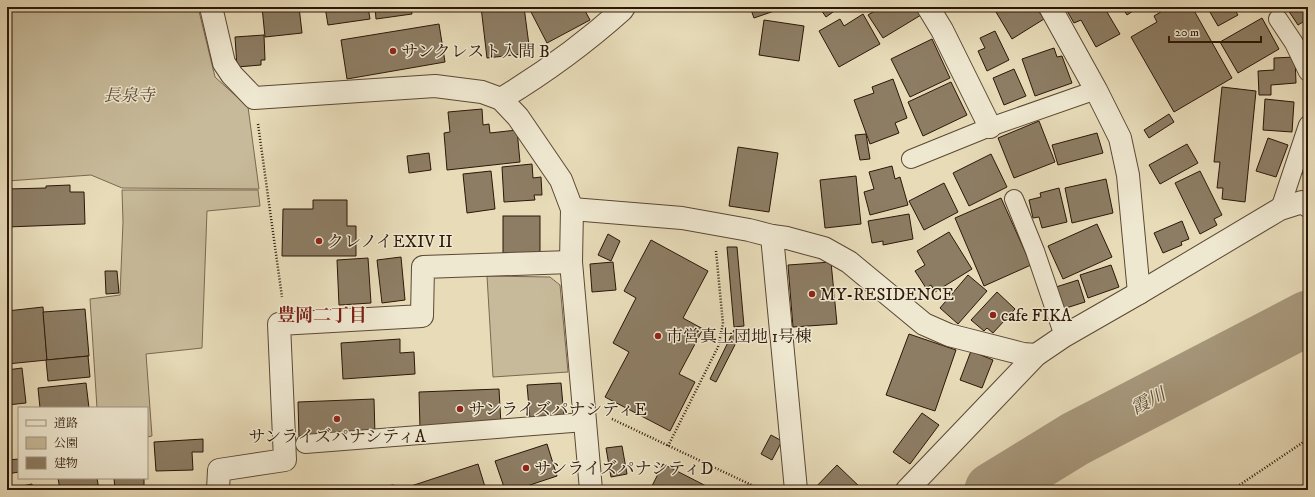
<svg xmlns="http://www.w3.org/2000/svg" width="1315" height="497" viewBox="0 0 1315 497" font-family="'IM FELL DW Pica','Noto Serif JP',serif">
	<rect width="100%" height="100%" fill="#e7dbb8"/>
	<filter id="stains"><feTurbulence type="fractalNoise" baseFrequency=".005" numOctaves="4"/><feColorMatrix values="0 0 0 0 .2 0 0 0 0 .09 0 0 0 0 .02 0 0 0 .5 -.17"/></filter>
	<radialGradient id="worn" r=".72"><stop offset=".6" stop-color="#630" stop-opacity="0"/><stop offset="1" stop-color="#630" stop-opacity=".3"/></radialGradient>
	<g fill="#c7ba9a" stroke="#7a6851">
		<path d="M7,7H198L215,77L248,107L259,189L122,188L91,175L7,181Z"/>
		<path d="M122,190H258L260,206L207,211L202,348L146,354L152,436L147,437V408H97L90,299L120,295L123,222Z"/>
		<path d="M487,276L550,277L560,285L568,372L493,377Z"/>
	</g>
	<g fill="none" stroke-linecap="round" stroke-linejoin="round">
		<path stroke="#a7987c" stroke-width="55" d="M992,490L1075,439L1308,318"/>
	</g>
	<g fill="#8d7d64" stroke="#2c1708">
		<path d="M262,7H299L302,33L265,37Z"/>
		<path d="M325,7H368L370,19L328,25Z"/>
		<path d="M375,7H411L412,14L376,19Z"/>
		<path d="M418,7H441L442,9L419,11Z"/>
		<path d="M481,7H524L530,53L487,58Z"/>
		<path d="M541,7H583L590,20L547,43L531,12Z"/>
		<path d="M750,7H779L780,9L754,18Z"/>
		<path d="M819,7H840L826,17Z"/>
		<path d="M881,7H916L921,15L883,38L868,15Z"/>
		<path d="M1004,7H1036L1044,19L1012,39L996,12Z"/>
		<path d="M1070,7H1104L1120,34L1096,47L1081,20L1074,23L1066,9Z"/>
		<path d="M1122,7H1139L1127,15Z"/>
		<path d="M1169,7H1192L1232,78L1174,112L1131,37L1157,22L1154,16Z"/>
		<path d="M1207,7H1238L1234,9L1238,15L1218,26Z"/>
		<path d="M1286,7H1308V19L1298,25Z"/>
		<path d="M863,14L880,44L839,67L819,31L840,19L844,26Z"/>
		<path d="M1262,18L1279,49L1238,73L1220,42Z"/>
		<path d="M764,20L804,26L799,61L759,55Z"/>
		<path d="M439,24L445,62L347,79L341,40Z"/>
		<path d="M995,31L1009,60L987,71L978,51L985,48L980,38Z"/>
		<path d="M264,35L265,60H261V65L237,67L235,37Z"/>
		<path d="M932,39L950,78L910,97L891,59Z"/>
		<path d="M1054,48L1057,57L1062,56L1072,83L1035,96L1022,59Z"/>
		<path d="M1295,57L1296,83L1271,85V95H1259L1258,71L1274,70V58Z"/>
		<path d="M1014,69L1026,96L1004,105L993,78Z"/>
		<path d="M893,79L907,118L895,123L899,133L870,144L854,100L874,93L872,87Z"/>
		<path d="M951,82L967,115L923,136L908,102Z"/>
		<path d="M1222,87L1256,91L1245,202L1222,199L1223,188H1217L1220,162H1214Z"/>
		<path d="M1265,99L1294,102L1292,132L1263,130Z"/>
		<path d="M482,109L483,125L489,124L490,133L517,130L520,162L447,170L444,133L450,132L448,112Z"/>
		<path d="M1169,114L1174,122L1149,138L1144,130Z"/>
		<path d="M1039,121L1055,162L1014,178L998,138Z"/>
		<path d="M1097,133L1103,153L1058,165L1052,145Z"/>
		<path d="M866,134L870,159L860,160L855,135Z"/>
		<path d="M1268,138L1288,145L1276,177L1256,171Z"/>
		<path d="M1187,144L1198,163L1160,184L1149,165Z"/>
		<path d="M738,147L778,153L769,212L729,206Z"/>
		<path d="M1308,152V176L1301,173Z"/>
		<path d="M429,153L431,170L409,173L407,156Z"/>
		<path d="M991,154L1007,187L969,206L953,173Z"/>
		<path d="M532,164L533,178L541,177L542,195H534L535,200L504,202L502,167Z"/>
		<path d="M892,166L895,179L900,177L908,205L870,215L864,192L874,189L869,172Z"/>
		<path d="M491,171L495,209L467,213L463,174Z"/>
		<path d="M1200,171L1222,215L1214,219L1217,225L1200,234L1175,183Z"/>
		<path d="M856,176L861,224L825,228L820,180Z"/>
		<path d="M1106,179L1113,213L1072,223L1065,188Z"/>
		<path d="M944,183L958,212L924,230L909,201Z"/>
		<path d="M70,185V192H84L85,224L7,227V189L46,188V186Z"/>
		<path d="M1059,188L1067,222L1042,228L1039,217L1033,218L1029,200L1041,197L1040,193Z"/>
		<path d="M1001,198L1031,265L984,286L955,218Z"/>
		<path d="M313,200H347V226H356V256H282L283,209H313Z"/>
		<path d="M909,214L913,239L883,245V241L872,243L868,221Z"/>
		<rect x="503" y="216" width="37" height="37"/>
		<path d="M1182,221L1189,239L1181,242L1182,245L1163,253L1154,233Z"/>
		<path d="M1097,224L1112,257L1063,279L1048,246Z"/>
		<path d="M949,232L972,269L935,292L931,285L926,288L915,271L925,265L917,251Z"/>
		<path d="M608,234L620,241L611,261L598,255Z"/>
		<path d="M651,240L708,271L683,318L703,329L679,374L695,382L670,431L605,397L629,352L613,343L636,298L624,291Z"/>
		<path d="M727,247H737L744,326L734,327Z"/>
		<path d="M401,257L405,300L382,303L377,260Z"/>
		<path d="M368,258L371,303L339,305L337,260Z"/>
		<path d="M613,262L616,290L592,292L590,264Z"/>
		<path d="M831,262L837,324L793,327L788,265Z"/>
		<path d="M1111,265L1119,287L1088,298L1080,275Z"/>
		<path d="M105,271H117L119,293L106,294Z"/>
		<path d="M968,275L987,291L958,324L940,308Z"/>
		<path d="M1078,280L1085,302L1063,309L1056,287Z"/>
		<path d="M997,292L1015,309L993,333L987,328L984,331L971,320Z"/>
		<path d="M43,307L47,360L7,364V311Z"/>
		<path d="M85,309L89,356L47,360L43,312Z"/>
		<path d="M734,330L741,333L716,382L710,379Z"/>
		<path d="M909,334L956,350L935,411L886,395Z"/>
		<path d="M400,339V353L414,352L415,374L343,379L341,343Z"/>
		<path d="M971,351L993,360L982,388L960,380Z"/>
		<path d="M88,356L90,377L48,381L46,360Z"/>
		<path d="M22,368L26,403L7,405V370Z"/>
		<path d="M86,383L89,408H40L38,388Z"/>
		<path d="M561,383L564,416L530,419L527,385Z"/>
		<path d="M499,389L501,425L420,429L419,392Z"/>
		<path d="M374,399L375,435L299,438L298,402Z"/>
		<path d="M922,413L939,425L910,464L893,452Z"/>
		<path d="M771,435L782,441L772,460L761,454Z"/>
		<path d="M203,439V452H192L193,470L156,471L154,442Z"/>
		<path d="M547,444L557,476L515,490H505L495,461Z"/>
		<path d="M622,446L627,474L611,477L606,448Z"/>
		<path d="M19,459V472L7,474V460Z"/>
		<path d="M478,464L486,490H402V489Z"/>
		<path d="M663,464L714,490H650Z"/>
		<path d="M837,465L863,490H813Z"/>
		<path d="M58,478H97L99,490H60Z"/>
		<path d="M114,478H144V490H115Z"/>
		<path d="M32,484L33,490H7V489Z"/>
		<path d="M394,485V490H343Z"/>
	</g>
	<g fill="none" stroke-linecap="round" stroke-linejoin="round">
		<defs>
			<g id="lane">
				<path d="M1278,19L1294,43L1308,72"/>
				<path d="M911,159L990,127L1096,90"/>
				<path d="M1014,199L1035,251L1064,336"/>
				<path d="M1280,209L1308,125"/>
				<path d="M305,444L585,422"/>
			</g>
			<g id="street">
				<path d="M211,7L224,63L232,75L254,98L435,86L482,92L501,99L518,117L561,180L572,209L571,262L591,490"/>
				<path d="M928,7L942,30L990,127"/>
				<path d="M1050,7L1096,90L1120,138L1128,175L1139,293"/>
				<path d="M501,99C544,73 584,44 622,10L624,7"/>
				<path d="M572,209L682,218L749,230L772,236L787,238L824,248L849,262L924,324L949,335L1023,354L1036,355"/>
				<path d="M772,236L796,490"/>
				<path d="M218,490L219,470L285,460L279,324L422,316L423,267L571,262"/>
				<path d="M907,490L1036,355L1064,336L1139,293L1280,209L1302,202L1308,206"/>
			</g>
		</defs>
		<use href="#lane" stroke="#5b4834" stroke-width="20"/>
		<use href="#street" stroke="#5b4834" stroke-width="24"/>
		<g stroke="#2c1708" stroke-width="2.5" stroke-dasharray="1 2" stroke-linecap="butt">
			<path d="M258,124L282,297"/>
			<path d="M612,419L762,490"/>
			<path d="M668,446L718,347L723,324L716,251"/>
			<path d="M747,490L749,484"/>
			<path d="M1232,490L1308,439"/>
		</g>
		<use href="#lane" stroke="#efe8d1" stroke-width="18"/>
		<use href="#street" stroke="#efe8d1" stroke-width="22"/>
	</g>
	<g fill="#8f2418" stroke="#efe8d1" stroke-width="1.5">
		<circle cx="393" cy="51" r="4"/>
		<circle cx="319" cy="241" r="4"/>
		<circle cx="812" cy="294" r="4"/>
		<circle cx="993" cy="315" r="4"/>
		<circle cx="658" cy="336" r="4"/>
		<circle cx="460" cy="409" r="4"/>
		<circle cx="337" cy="419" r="4"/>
		<circle cx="526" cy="468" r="4"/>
	</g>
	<g text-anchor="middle" stroke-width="3" stroke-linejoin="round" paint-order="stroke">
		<g font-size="17" fill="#2c1708" stroke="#efe8d1" text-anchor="start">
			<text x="401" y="57">サンクレスト入間 B</text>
			<text x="327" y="247">クレノイEXIV II</text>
			<text x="820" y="300">MY-RESIDENCE</text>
			<text x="1001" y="321">cafe FIKA</text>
			<text x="666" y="342">市営真土団地 1号棟</text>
			<text x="468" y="415">サンライズパナシティE</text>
			<text x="337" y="442" text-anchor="middle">サンライズパナシティA</text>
			<text x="534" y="474">サンライズパナシティD</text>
		</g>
		<g font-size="17" font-style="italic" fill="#5a4834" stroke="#efe8d1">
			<text x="129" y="101">長泉寺</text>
		</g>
		<g font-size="18" font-weight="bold" fill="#7a1f14" stroke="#efe8d1">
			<text x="322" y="321">豊岡二丁目</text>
		</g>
		<g font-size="18" font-style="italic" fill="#5d4b36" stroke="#efe8d1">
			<text transform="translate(1148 401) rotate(-27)" y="6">霞川</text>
		</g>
	</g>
	<rect width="1315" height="497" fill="none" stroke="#e7dbb8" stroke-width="24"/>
	<rect x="8" y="8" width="1299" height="481" fill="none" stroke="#2c1708" stroke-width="2"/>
	<rect x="12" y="12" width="1291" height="473" fill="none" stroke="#2c1708"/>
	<rect x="18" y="407" width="130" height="72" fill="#efe8d1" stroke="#a19481"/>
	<rect x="26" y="420" width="20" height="6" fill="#efe8d1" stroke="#a19481"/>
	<text x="54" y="427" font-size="12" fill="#2c1708">道路</text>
	<rect x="26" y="437" width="20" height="12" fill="#c7ba9a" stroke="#a19481"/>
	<text x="54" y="447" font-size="12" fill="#2c1708">公園</text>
	<rect x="26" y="457" width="20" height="12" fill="#8d7d64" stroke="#a19481"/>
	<text x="54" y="467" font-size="12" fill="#2c1708">建物</text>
	<path d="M1169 36v6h92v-6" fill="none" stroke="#2c1708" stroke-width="2"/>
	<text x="1175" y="36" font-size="12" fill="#2c1708" stroke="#efe8d1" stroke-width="3" paint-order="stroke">20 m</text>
	<rect width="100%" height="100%" filter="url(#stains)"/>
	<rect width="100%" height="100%" fill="url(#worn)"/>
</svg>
